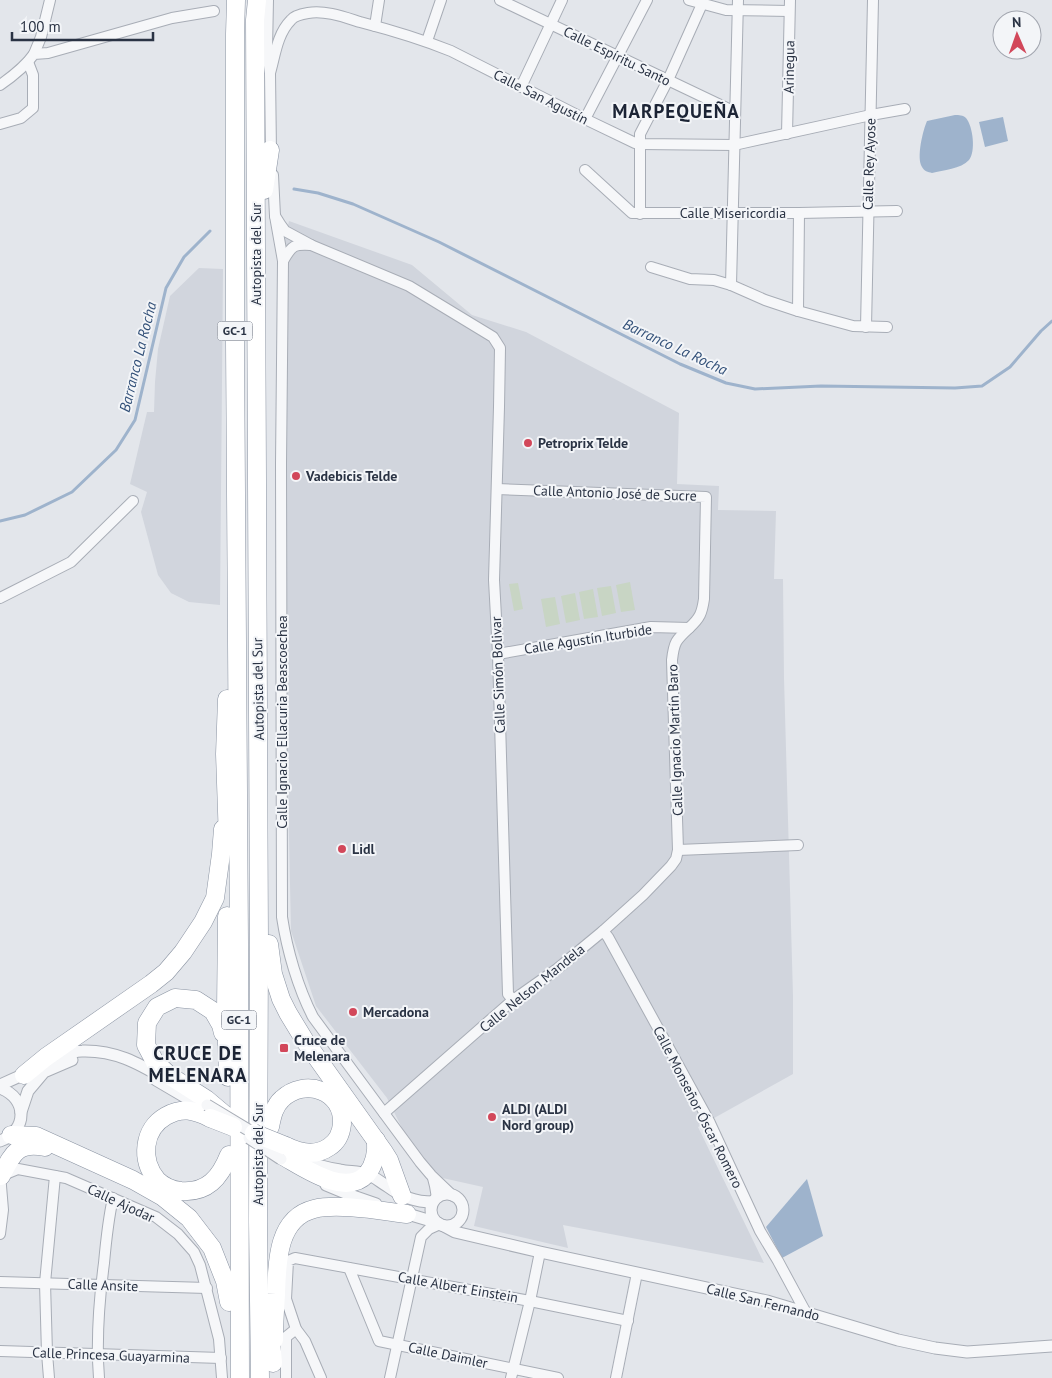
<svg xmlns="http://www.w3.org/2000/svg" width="1052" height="1378" viewBox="0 0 1052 1378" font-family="'PT Sans',sans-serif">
	<rect width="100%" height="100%" fill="#e3e6eb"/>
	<g fill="#d1d5dd">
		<path d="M289,221L412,265L472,315L526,332L679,413L677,484L719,486L718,510L776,511L774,579H783L784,678L793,996V1074L698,1127L764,1263L563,1225L568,1248L474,1226L483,1187L438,1177L410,1144L387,1098L316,1006L291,931L284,601L280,259Z"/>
		<path d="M199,268L223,269L220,605L189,602L171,593L158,575L141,512L147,492L130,484L147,412H154L155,382L158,349L170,296Z"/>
	</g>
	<g fill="#c8d5c4">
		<path d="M630,582L635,610L621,612L616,585Z"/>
		<path d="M518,583L523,609L514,611L509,584Z"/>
		<path d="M611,586L616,613L602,616L597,588Z"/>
		<path d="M593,589L598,617L584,619L579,592Z"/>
		<path d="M575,593L580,620L566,623L561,596Z"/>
		<path d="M555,597L560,624L546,627L541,599Z"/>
	</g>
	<g fill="#9eb3cc">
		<path d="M955,115C959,115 963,115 966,118C973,126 976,152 969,160C961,169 943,170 932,173C928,172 924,171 922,167C916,158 923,130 927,121Z"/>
		<path d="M1003,117L1008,141L985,147L979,122Z"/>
		<path d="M807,1179L823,1236L782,1258L766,1227Z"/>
	</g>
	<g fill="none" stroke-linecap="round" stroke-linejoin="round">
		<g stroke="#9eb3cc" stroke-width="3">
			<path d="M294,189L318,193L353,204L439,242L680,364L726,383L755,389L821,386L955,388L982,386L1010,367L1041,331L1052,321"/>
			<path d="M0,521L25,515L72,492L116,450L135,420L166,288L184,257L210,231"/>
		</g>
		<defs>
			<g id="minor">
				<path d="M268,0L267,50L270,73L271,153"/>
				<path d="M500,0L735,112"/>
				<path d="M689,0L726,10L789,11"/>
				<path d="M375,26L379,0"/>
				<path d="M427,41L441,0"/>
				<path d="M34,54L41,37L50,0"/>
				<path d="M270,73C275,56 277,34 291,20C294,16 302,14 308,13C325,10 344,17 360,22C391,30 421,39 451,51L585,119L635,143L641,144L734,145L871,115L905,109"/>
				<path d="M0,85C13,76 25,67 34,54L48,53L172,18L214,11"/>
				<path d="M521,87L562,0"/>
				<path d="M585,119L647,0"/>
				<path d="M0,124L21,118L33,108V75L28,62"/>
				<path d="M787,134L790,0"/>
				<path d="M585,170L632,213H799L897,211"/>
				<path d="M273,175L275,216L283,261"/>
				<path d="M640,214V134L668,80L702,4"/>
				<path d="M275,216L280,224L285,231L311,245L409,286L493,337L500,348L499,407L494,580L498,654L508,994L513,1000"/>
				<path d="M311,245C294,244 292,245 283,261L281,463L282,917C287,950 298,988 313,1017L420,1162L431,1175L453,1196"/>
				<path d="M651,267L690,279L714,280L731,285L765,300L798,311L853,326L887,327"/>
				<path d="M731,285L738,0"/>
				<path d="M798,311L799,213"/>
				<path d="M866,327L873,0"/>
				<path d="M497,489L706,497L704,599C702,613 700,618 689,628L651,627L498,654"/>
				<path d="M0,598L71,562L133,501"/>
				<path d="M678,850L798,845"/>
				<path d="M603,931L608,937L710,1123L760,1231L778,1261L805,1311"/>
				<path d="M384,1113L513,1000L557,969L603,931L643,895L671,866L676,859L678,850L672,660C674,642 676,640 689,628"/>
				<path d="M0,1174L3,1210L0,1234"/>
				<path d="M1,1176L18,1169L66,1178L156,1217L178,1234L194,1252L200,1265L219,1339L222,1378"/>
				<path d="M433,1178L435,1186L437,1198"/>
				<path d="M349,1268L379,1341L558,1378"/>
				<path d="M0,1282L207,1288"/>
				<path d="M0,1351L221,1358"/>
				<path d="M49,1378L47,1353L45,1283L55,1176"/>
				<path d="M99,1378C96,1340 99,1301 104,1263C106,1241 108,1220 113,1198"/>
				<path d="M286,1378V1337L296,1329"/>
				<path d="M321,1378L305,1341L296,1329L286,1299L288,1261L295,1258L530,1301L628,1321"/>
				<path d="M390,1378L421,1237L429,1229L440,1224"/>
				<path d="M511,1378L530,1301L540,1252"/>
				<path d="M616,1378L637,1273"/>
			</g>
			<g id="tertiary">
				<path d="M49,1060C59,1057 72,1051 82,1051C115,1050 138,1063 165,1079"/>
				<path d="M156,1080L207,1110"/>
				<path d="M0,1085L29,1072"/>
				<path d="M0,1088C28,1098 28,1131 0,1141"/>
				<path d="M21,1112L28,1091L44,1072L72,1060"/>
				<path d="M299,1159C312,1164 327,1168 340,1170C349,1172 358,1171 367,1174C375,1177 380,1182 387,1186C402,1197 415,1202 433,1202"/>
				<path d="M326,1185L350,1195L376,1204"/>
				<circle cx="447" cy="1210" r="16"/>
				<path d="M401,1212L438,1223"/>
				<path d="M442,1225L455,1232L540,1252L767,1301L898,1340L935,1348L967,1352L1052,1346"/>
			</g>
			<g id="motorway">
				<path d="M236,0L235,34V343L239,943L240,1378"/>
				<path d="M257,0L255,20L259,944L258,1222L260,1378"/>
				<path d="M264,190L270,150"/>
				<path d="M227,699L225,754L228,840"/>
				<path d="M227,916L226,1011L228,1077"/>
				<path d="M269,944L273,974L281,999L288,1013L305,1041L384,1152L389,1160L402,1196"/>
				<path d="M223,1033L221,1025L213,1011L196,1000L175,998L157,1007L147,1023L146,1045L155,1062L170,1076L206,1099L225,1115"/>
				<path d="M24,1075L46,1057L151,984L166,972L183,952L203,922L215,898L221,854L223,829"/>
				<path d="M210,1118C194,1110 182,1107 166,1116C143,1129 140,1160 157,1180C163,1186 172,1190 181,1191C207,1193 220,1178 229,1155"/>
				<path d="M270,1127C272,1117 274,1106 282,1099C305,1077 344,1091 342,1124C341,1134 337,1142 329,1147C316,1156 300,1153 286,1146"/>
				<path d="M11,1135L36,1136L133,1180L163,1197L189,1218L212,1248L225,1281L229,1302"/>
				<path d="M281,1155C303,1167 345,1198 367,1174C375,1164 377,1153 376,1140"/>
				<path d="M1,1176C12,1155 17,1141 45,1147"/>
				<path d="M270,1329L273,1363"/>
				<path d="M274,1340C274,1325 275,1309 276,1294C277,1263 277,1218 314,1209C338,1203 382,1211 407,1214"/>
			</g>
		</defs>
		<use href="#minor" stroke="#a8adb6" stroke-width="12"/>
		<use href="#tertiary" stroke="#a8adb6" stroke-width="13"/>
		<use href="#motorway" stroke="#8a93a2" stroke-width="19"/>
		<use href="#minor" stroke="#f6f7f9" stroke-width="10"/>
		<use href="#tertiary" stroke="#f6f7f9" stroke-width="11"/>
		<use href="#motorway" stroke="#fff" stroke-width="18"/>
		<defs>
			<g id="tertiary-bridge">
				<path d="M207,1105L260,1137"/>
				<path d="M249,1138L281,1159"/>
			</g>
			<g id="motorway-bridge">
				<path d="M210,1118L233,1127"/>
				<path d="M254,1133L286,1146"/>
			</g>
		</defs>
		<use href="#tertiary-bridge" stroke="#a8adb6" stroke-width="13" stroke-linecap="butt"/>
		<use href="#motorway-bridge" stroke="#8a93a2" stroke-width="19" stroke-linecap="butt"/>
		<use href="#tertiary-bridge" stroke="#f6f7f9" stroke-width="11"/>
		<use href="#motorway-bridge" stroke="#fff" stroke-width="18"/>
	</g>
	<g fill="#d2475a" stroke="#f3f5f8" stroke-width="2">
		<circle cx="528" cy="443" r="5"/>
		<circle cx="296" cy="476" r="5"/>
		<circle cx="342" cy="849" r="5"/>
		<circle cx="353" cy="1012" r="5"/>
		<rect x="279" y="1043" width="10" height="10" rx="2.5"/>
		<circle cx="492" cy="1117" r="5"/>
	</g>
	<g text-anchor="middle" stroke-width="4" stroke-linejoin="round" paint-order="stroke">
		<g fill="#f3f5f8" stroke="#666d7a" stroke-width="1">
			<rect x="217.5" y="321.5" width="35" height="19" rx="4"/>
			<rect x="221.5" y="1010.5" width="35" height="19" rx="4"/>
		</g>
		<g font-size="12" font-weight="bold" fill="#2a3344">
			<text x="235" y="335">GC-1</text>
			<text x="239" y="1024">GC-1</text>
		</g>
		<g font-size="14" fill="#2a3344" stroke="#f3f5f8">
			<text transform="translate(617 56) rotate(26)" y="5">Calle Espíritu Santo</text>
			<text transform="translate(789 67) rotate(-89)" y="5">Arinegua</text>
			<text transform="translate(541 97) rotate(27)" y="5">Calle San Agustín</text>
			<text transform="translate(869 164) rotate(-88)" y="5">Calle Rey Ayose</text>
			<text x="733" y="218">Calle Misericordia</text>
			<text transform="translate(256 254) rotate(-90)" y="5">Autopista del Sur</text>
			<text transform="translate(615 493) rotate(2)" y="5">Calle Antonio José de Sucre</text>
			<text transform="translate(588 639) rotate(-9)" y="5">Calle Agustín Iturbide</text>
			<text transform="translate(498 675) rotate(-92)" y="5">Calle Simón Bolivar</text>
			<text transform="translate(258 689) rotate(-91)" y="5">Autopista del Sur</text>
			<text transform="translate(282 722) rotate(-90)" y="5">Calle Ignacio Ellacuria Beascoechea</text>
			<text transform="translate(675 740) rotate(-92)" y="5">Calle Ignacio Martín Baro</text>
			<text transform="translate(532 988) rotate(-39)" y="5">Calle Nelson Mandela</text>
			<text transform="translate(698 1107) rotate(63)" y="5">Calle Monseñor Óscar Romero</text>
			<text transform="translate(258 1154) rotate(-90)" y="5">Autopista del Sur</text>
			<text transform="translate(121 1203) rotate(25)" y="5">Calle Ajodar</text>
			<text transform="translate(103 1285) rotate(2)" y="5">Calle Ansite</text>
			<text transform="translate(458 1287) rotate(10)" y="5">Calle Albert Einstein</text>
			<text transform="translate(763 1302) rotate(14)" y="5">Calle San Fernando</text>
			<text transform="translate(111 1355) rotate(2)" y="5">Calle Princesa Guayarmina</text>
			<text transform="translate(448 1355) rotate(12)" y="5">Calle Daimler</text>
		</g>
		<g font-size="14" font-weight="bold" fill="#2a3344" stroke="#f3f5f8" text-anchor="start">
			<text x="538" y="448">Petroprix Telde</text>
			<text x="306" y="481">Vadebicis Telde</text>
			<text x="352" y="854">Lidl</text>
			<text x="363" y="1017">Mercadona</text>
			<text x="294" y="1045">Cruce de<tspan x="294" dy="16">Melenara</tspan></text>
			<text x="502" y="1114">ALDI (ALDI<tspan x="502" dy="16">Nord group)</tspan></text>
		</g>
		<g font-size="15" font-style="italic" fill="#335179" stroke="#f3f5f8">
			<text transform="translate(675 347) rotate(25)" y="5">Barranco La Rocha</text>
			<text transform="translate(138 357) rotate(-76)" y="5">Barranco La Rocha</text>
		</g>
		<g font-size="19" font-weight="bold" letter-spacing="1" fill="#1c2435" stroke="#f3f5f8">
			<text x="676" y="118">MARPEQUEÑA</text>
			<text x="198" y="1060">CRUCE DE<tspan x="198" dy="22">MELENARA</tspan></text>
		</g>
	</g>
	<g transform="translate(1017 35) rotate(358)"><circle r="24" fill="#f3f5f8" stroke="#a3a7b0"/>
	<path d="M0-4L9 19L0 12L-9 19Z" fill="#d2475a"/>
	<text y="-8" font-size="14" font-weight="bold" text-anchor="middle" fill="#2a3344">N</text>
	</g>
	<path d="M12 32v8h141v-8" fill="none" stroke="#2a3344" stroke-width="2.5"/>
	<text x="20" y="32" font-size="15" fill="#2a3344" stroke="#f3f5f8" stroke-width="4" paint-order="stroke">100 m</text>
</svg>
